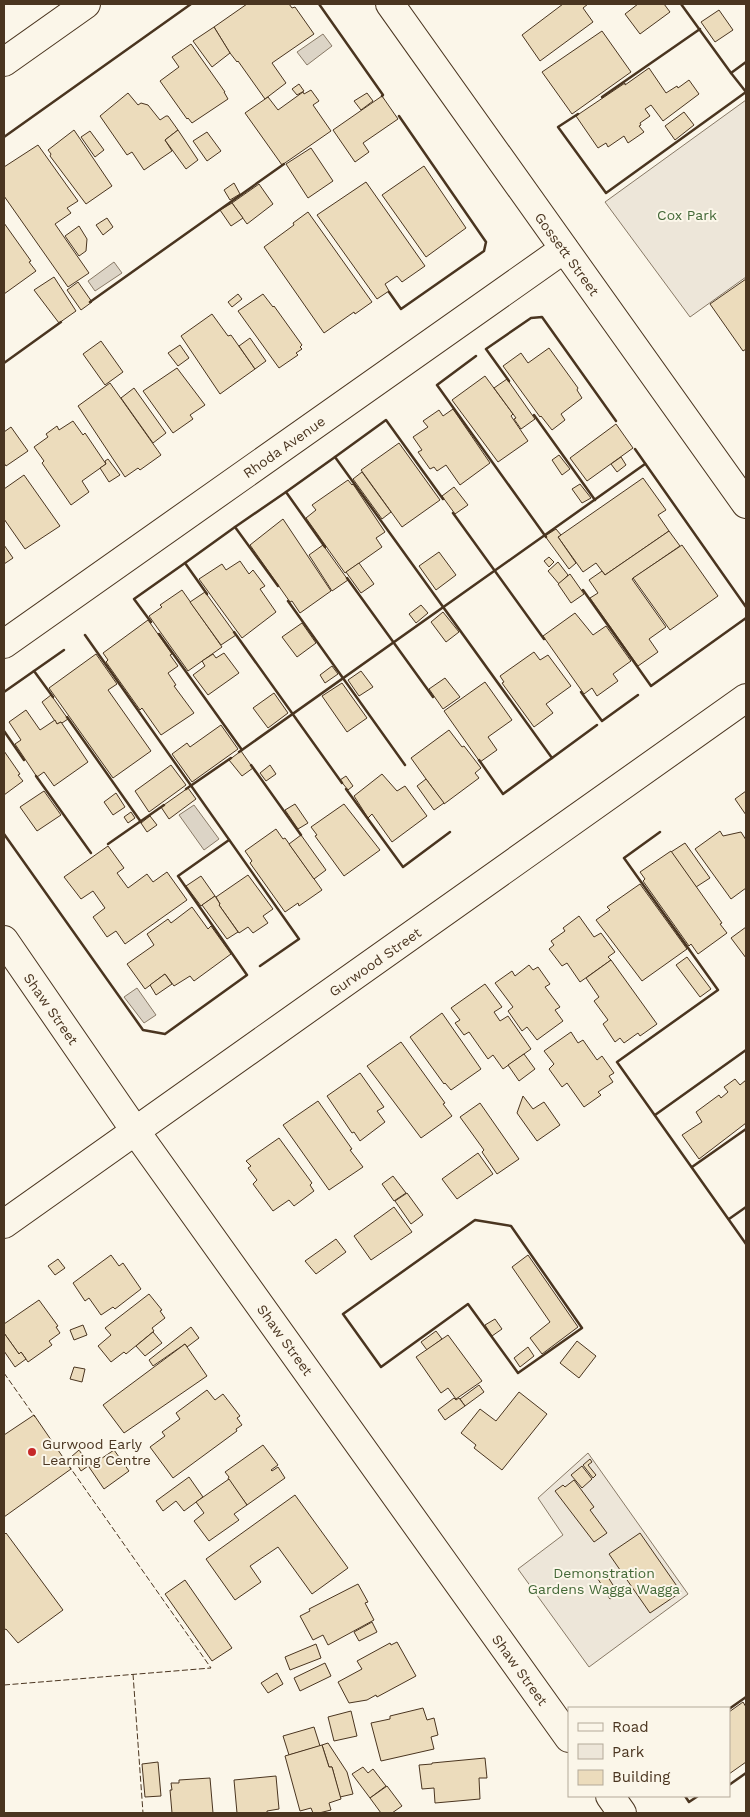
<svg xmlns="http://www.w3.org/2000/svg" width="750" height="1817" viewBox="0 0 750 1817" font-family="'Work Sans',sans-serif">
	<rect width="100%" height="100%" fill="#fbf6e9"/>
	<g fill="#ede6d9" stroke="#887966">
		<path d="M746,100V277L690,317L605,202Z"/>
		<path d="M588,1453L688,1594L589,1667L518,1569L563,1535L538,1498Z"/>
	</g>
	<g fill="#dcd4c6" stroke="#887966">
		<path d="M323,34L332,46L307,65L297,52Z"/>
		<path d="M114,262L122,273L95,291L88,281Z"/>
		<path d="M194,805L219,839L204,850L179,815Z"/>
		<path d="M137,988L156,1015L144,1023L124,997Z"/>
	</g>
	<g fill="#ecdcbc" stroke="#4a3520">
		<path d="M247,4H289L292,8L295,7L314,34L272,63L286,83L265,99L238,61L237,62L230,53L214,27Z"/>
		<path d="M563,4H588L583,8L593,22L540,61L522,35Z"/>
		<path d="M638,4H664L670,12L640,34L625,14Z"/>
		<path d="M719,10L733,30L715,42L701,22Z"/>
		<path d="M214,27L230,53L212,67L193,41Z"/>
		<path d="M602,31L631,72L572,114L542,72Z"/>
		<path d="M191,44L225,92H224L228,99L192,123L188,118L187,119L160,81L179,67L172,57Z"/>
		<path d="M649,68L666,93L677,86L678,88L689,80L699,94L663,121L651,105L645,109L650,116L640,123L641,125L639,126L644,132L628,143L624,136L608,147L606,143L598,148L576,116L625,83V85Z"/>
		<path d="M299,84L304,91L297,95L292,89Z"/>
		<path d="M311,90L319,101L313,105L331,131L282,165L245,113L268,97L278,110L303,92L304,94Z"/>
		<path d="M128,93L138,105L141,103L148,105L160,120L166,116H168L178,130L165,140L172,151L144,170L132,152L127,155L100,116Z"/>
		<path d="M367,93L373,101L361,110L354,101Z"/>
		<path d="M382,96L398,119L363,143L369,152L355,162L333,130Z"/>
		<path d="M684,112L694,125L675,140L665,126Z"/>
		<path d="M74,130L112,186L86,204L50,156L51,154L48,150Z"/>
		<path d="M178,130L198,160L186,169L165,140Z"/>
		<path d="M90,131L104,150L95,157L81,137Z"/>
		<path d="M207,132L221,151L207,161L193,141Z"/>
		<path d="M38,145L78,201L67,208L71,213L55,224L89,273L68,287L4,196V167Z"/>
		<path d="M311,148L333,181L308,198L286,164Z"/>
		<path d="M424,166L466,228L426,257L382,195Z"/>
		<path d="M366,182L425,266L402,282L397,276L385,284L389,291L377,299L317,215Z"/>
		<path d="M234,183L240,194L230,200L224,190Z"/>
		<path d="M259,184L273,204L247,224L232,203Z"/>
		<path d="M232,203L243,218L231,226L220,210Z"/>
		<path d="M308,212L372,302L355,314L354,312L324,333L264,247L294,225L293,223Z"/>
		<path d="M107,218L113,227L103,235L96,225Z"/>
		<path d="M4,223L31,261L29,262L36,271L4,294Z"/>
		<path d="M79,226L87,239L86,251L79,256L65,236Z"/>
		<path d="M54,277L76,311L59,323L34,290Z"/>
		<path d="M746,279V349L743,351L710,304Z"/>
		<path d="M78,282L92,302L81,310L67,290Z"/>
		<path d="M238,294L242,299L232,307L228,302Z"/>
		<path d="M263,294L273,307L274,306L302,345L300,347L302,349L296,353L298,355L279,368L238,311Z"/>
		<path d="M212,314L228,336L231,335L255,369L220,394L181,336Z"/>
		<path d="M250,338L266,361L255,369L239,346Z"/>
		<path d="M101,341L123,372L105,385L83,354Z"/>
		<path d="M180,345L189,358L178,366L168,353Z"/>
		<path d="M549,348L578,388L577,390L582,398L561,414L565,420L552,430L541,416L540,417L503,366L521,353L528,363Z"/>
		<path d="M177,368L205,405L190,415L193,419L173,433L143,391Z"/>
		<path d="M485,376L513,414L511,416L528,441L498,462L452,400Z"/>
		<path d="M507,379L535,419L521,429L514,419L516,418L494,388Z"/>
		<path d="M110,383L161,455L140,470L138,468L125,477L78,406Z"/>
		<path d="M134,388L166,433L153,443L121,398Z"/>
		<path d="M453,409L490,463L460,485L446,465L437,471L434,467L430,469L418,452L422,450L413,437L428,427L423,421L439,410L443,416Z"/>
		<path d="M73,421L83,435L85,433L106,464L82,481L89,492L71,505L42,463L44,461L34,447L48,437L46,434L57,426L59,430Z"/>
		<path d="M616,424L633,448L587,481L570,458Z"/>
		<path d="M11,427L28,451L6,466L4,463V432Z"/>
		<path d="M399,443L440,500L402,527L361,470Z"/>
		<path d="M559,455L570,469L562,475L552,460Z"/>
		<path d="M621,457L626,465L617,472L611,464Z"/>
		<path d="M108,459L120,475L109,482L100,468L106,464L105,461Z"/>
		<path d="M362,472L391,512L382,519L353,479Z"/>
		<path d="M24,475L60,526L25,549L4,519V489Z"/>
		<path d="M643,478L666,510L658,515L669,531L605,575L596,563L583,572L558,537Z"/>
		<path d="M348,480L352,485L353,484L385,532L376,538L382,547L345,573L306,518L316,510L312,505Z"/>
		<path d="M580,484L591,498L582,503L572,489Z"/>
		<path d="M454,487L468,505L455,514L442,496Z"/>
		<path d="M283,519L331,591L300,613L292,601L290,602L250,545Z"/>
		<path d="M556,529L561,535L558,537L576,563L569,569L545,536Z"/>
		<path d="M669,531L680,546L632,579L666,627L649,639L658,652L638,666L590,598L598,593L589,580L602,571L605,575Z"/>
		<path d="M4,545L13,558L4,564Z"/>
		<path d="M323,545L348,580L332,591L309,555Z"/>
		<path d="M682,545L718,596L670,630L633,578Z"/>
		<path d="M439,552L456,575L436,590L419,566Z"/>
		<path d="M549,557L554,562L549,567L544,561Z"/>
		<path d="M240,561L249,574L253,570L265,586L260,589L276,612L242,638L199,579L222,564L226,570Z"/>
		<path d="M558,562L568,575L559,584L548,571Z"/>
		<path d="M359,563L374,584L361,593L346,572Z"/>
		<path d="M570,574L584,594L571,603L558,584Z"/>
		<path d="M182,590L222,647L188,671L149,616L162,607L160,605Z"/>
		<path d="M205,592L236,635L221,645L190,602Z"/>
		<path d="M421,605L428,613L416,623L409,614Z"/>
		<path d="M443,612L459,632L446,642L431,622Z"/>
		<path d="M575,613L593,635L606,626L631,661L613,674L618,681L597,696L592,688L584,694L543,636Z"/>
		<path d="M148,620L172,654L170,655L178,666L168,673L176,685L174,686L194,713L161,735L142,708L140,710L106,662L108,660L103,653Z"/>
		<path d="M302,623L316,643L297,657L282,637Z"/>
		<path d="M534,652L540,660L548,655L571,686L546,704L553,713L534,727L502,683L504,682L500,676Z"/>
		<path d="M224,653L239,673L208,695L193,675L205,666L202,661L213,654L216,658Z"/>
		<path d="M96,654L117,684L108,690L151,751L113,778L49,688Z"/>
		<path d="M332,666L338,674L325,683L320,675Z"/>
		<path d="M361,671L373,687L359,696L348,680Z"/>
		<path d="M445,678L460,697L443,709L429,689Z"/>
		<path d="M485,682L512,720L488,737L497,750L480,762L444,711Z"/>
		<path d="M342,683L367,718L347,732L322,696Z"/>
		<path d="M274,693L288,713L268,728L253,708Z"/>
		<path d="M51,695L68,719L62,723L61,722L57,724L42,702Z"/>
		<path d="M26,710L40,730L55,720L57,724L61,722L88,762L54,786L44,772L37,777L15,744L21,740L9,722Z"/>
		<path d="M221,725L238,749L192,782L172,754L187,743L190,747Z"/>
		<path d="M449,730L462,747L464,746L481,768L475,773L479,778L444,804L411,758Z"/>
		<path d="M4,751L20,774L18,775L23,781L4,795Z"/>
		<path d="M241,751L253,768L242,776L229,760Z"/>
		<path d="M171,765L186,785L149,812L135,791Z"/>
		<path d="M270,765L276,774L266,781L260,773Z"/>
		<path d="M382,774L397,791L405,786L427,816L392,842L372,814L368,818L354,796Z"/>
		<path d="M346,776L353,786L348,790L340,780Z"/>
		<path d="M426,779L444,803L434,810L417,786Z"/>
		<path d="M188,788L196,799L169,819L161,807Z"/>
		<path d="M44,791L61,815L37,831L20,807Z"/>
		<path d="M746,791V815L735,799Z"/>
		<path d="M116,793L125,807L113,815L104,802Z"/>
		<path d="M295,804L308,823L298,829L285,810Z"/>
		<path d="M344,804L380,850L344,876L315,836L317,835L311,827Z"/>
		<path d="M131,812L135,818L128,823L124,817Z"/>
		<path d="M150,816L157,825L147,832L141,823Z"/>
		<path d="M276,829L283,839L285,838L322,890L299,906L298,903L285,912L250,863L252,861L245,851Z"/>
		<path d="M720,831L723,836L741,832L746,840V888L731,899L695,849Z"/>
		<path d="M301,835L326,870L314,879L289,844Z"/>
		<path d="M685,843L710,878L696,887L671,852Z"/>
		<path d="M108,846L124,868L117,873L128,888L147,874L153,882L167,872L187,900L125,944L116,931L107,937L93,917L105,908L93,891L81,899L64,877Z"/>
		<path d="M671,851L722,923L720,924L727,933L698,954L691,944L689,946L643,881L645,879L640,872Z"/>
		<path d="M248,875L273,909L263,916L268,923L253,933L248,927L239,933L219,905L220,904L216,897Z"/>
		<path d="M201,876L215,896L201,906L186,886Z"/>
		<path d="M640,884L687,949L642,981L596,920L610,910L607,907Z"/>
		<path d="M215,896L220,904L219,905L238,932L227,939L202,905Z"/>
		<path d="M192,907L208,929L211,926L231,954L194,981L190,976L174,986L165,974L145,989L127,964L154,945L147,934L168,919L171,923Z"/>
		<path d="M579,916L594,937L601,933L615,952L608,957L611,960L580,982L567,963L562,966L549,949L554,945L551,941L565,931L563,928Z"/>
		<path d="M746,927V958L731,938Z"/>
		<path d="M687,957L711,989L700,997L676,965Z"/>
		<path d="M611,960L657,1024L640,1036L638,1033L624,1043L620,1038L615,1042L603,1024L608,1020L594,1001L599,997L586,978Z"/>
		<path d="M529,965L533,970L538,967L550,984L545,987L560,1007L555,1010L563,1021L537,1040L527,1027L522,1031L508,1011L513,1007L495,983L512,971L515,976Z"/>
		<path d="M165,974L172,984L156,995L150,985Z"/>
		<path d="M485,984L502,1007L494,1012L500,1021L508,1016L531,1049L503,1069L493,1055L488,1059L469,1032L464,1035L455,1023L460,1020L451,1008Z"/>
		<path d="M442,1013L481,1069L451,1090L445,1083L444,1084L410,1037Z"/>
		<path d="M571,1032L578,1043L583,1040L597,1060L602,1056L614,1073L609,1076L613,1082L598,1092L601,1095L584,1107L567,1083L562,1087L549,1069L554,1064L544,1051Z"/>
		<path d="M401,1042L445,1103L443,1104L452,1116L421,1138L367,1066Z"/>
		<path d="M524,1054L535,1069L519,1081L508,1065Z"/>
		<path d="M360,1073L384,1107L377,1111L385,1122L360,1141L354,1132L352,1133L327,1096Z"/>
		<path d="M735,1079L740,1085L746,1080V1123L699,1159L682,1135L702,1122L696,1112L719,1095L721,1098L728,1092L724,1087Z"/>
		<path d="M523,1096L533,1109L544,1102L560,1125L537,1141L517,1113Z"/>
		<path d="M318,1101L352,1149L350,1150L363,1167L329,1190L283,1125Z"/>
		<path d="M480,1103L519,1159L497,1174L482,1152L484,1150L460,1117Z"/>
		<path d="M279,1138L312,1183L310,1185L314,1191L294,1206L289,1200L273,1211L253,1184L257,1180L248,1168L251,1166L246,1161Z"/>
		<path d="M478,1153L493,1174L457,1199L442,1179Z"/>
		<path d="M393,1176L406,1193L394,1201L382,1184Z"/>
		<path d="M407,1193L423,1215L411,1224L395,1201Z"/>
		<path d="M394,1207L412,1232L371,1260L354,1236Z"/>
		<path d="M336,1239L346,1252L316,1274L305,1261Z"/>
		<path d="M111,1255L119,1266L123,1263L141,1289L115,1309L113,1307L101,1315L89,1298L85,1301L73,1283Z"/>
		<path d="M528,1255L578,1327L542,1354L530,1338L550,1322L512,1267Z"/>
		<path d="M58,1259L65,1268L55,1275L48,1266Z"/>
		<path d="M149,1294L162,1310L160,1311L165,1318L152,1328L154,1331L126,1354L124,1352L111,1362L98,1346L111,1335L105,1328Z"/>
		<path d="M39,1300L58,1326L56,1327L60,1333L49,1341L52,1345L28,1362L21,1352L19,1354L4,1333V1324Z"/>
		<path d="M495,1319L502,1329L492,1336L485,1325Z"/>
		<path d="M83,1325L87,1335L74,1340L70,1330Z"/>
		<path d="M191,1327L199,1338L187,1347L185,1344L153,1366L149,1360Z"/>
		<path d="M436,1331L442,1339L427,1350L421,1342Z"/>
		<path d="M153,1332L162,1343L145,1356L136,1346Z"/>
		<path d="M4,1333L19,1354L21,1352L26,1359L15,1367L4,1351Z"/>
		<path d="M448,1335L482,1381L456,1399L448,1388L441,1393L416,1357Z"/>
		<path d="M577,1341L596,1356L579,1378L560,1363Z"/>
		<path d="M185,1344L207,1376L124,1433L103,1405Z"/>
		<path d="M528,1347L534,1356L520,1367L514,1358Z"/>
		<path d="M74,1367L85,1369L82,1382L70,1379Z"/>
		<path d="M479,1385L484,1392L465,1406L460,1399Z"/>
		<path d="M207,1390L215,1400L223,1394L240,1416L237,1418L242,1425L236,1429L237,1431L173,1478L150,1447L165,1436L162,1432L180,1419L176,1413Z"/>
		<path d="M519,1392L547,1414L502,1470L474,1448L476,1445L461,1433L480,1409L496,1421Z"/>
		<path d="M454,1398L456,1400L459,1398L465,1406L445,1420L438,1410Z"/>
		<path d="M34,1415L71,1469L4,1517V1435Z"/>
		<path d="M263,1445L278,1465L271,1470L272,1471L278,1467L285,1478L247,1505L228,1479L229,1477L225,1472Z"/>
		<path d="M79,1450L86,1460L78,1466L71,1457Z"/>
		<path d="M114,1450L129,1471L104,1489L89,1467Z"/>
		<path d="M88,1459L91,1464L81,1471L78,1466Z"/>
		<path d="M590,1459L592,1462L588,1465L596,1475L593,1478L583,1465Z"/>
		<path d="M582,1466L592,1479L582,1488L571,1475Z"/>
		<path d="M189,1477L203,1497L184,1511L176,1501L163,1511L156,1501Z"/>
		<path d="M229,1479L247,1505L234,1514L239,1520L209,1541L194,1521L204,1513L196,1502Z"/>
		<path d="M574,1480L594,1507L590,1510L607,1533L594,1542L555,1491L563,1485L565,1487Z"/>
		<path d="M295,1495L348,1568L312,1594L278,1547L250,1566L261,1582L235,1600L206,1559Z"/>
		<path d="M6,1533L63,1610L18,1643L6,1629L4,1630V1535Z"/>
		<path d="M640,1533L681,1592L650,1613L609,1554Z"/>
		<path d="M606,1574L618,1593L610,1599L598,1579Z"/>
		<path d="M185,1580L232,1648L212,1661L165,1594Z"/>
		<path d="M358,1584L368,1602L365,1603L374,1620L328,1645L323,1635L313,1640L300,1616L310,1611L309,1609Z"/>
		<path d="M372,1622L377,1632L359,1641L354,1632Z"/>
		<path d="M397,1642L416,1676L377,1697L376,1695L367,1700L349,1703L338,1682L362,1669L357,1661L390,1643L391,1645Z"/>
		<path d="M316,1644L321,1658L290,1670L285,1657Z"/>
		<path d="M325,1663L331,1676L300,1691L294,1678Z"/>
		<path d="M277,1673L283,1684L268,1693L261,1683Z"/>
		<path d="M743,1702L746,1707V1762L729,1774V1712Z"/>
		<path d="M423,1708L427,1720L434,1718L438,1735L431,1737L434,1749L381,1761L371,1723L390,1719V1716Z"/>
		<path d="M351,1711L357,1736L334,1741L328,1717Z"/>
		<path d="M314,1727L320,1746L289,1755L283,1736Z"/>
		<path d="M328,1743L347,1772L353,1794L340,1797L332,1767H329L322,1745Z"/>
		<path d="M322,1745L329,1767H332L341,1799L329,1803L331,1810L319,1813H313L311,1808L300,1811L285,1756Z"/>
		<path d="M485,1758L487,1778H479L480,1799L435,1803L434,1788L422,1789L419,1765L432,1764V1763Z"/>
		<path d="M158,1762L161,1796L145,1797L142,1764Z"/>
		<path d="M363,1767L368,1773L373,1769L386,1786L370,1798L352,1774Z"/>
		<path d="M276,1776L279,1809L267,1811V1813H237L234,1780Z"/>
		<path d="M210,1778L213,1813H172L170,1790H172L171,1783H179V1780Z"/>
		<path d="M387,1786L402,1806L392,1813H381L370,1798Z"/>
	</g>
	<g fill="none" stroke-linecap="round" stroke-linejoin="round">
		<defs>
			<g id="minor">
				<path d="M390,4L746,504"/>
				<path d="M4,62L86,4"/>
				<path d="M4,644L564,249"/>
				<path d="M4,940L136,1132L569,1738"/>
				<path d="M4,1224L746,698"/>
				<path d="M610,1796L622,1813"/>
			</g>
		</defs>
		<use href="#minor" stroke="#4a3520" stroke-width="30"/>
		<use href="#minor" stroke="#fbf6e9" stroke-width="28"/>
		<g stroke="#4a3520" stroke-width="1" stroke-dasharray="6 2.5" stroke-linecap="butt">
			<path d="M4,1373L35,1417"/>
			<path d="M133,1674L143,1813"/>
			<path d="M4,1685L211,1668L69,1466"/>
		</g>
		<g stroke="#4a3520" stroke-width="2.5">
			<path d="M319,4L383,95L382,96"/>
			<path d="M681,4L731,73L746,62"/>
			<path d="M731,73L746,92"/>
			<path d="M602,97L700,29"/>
			<path d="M578,114L558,127L606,193L746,92"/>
			<path d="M4,137L191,4"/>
			<path d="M389,292L401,309L484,251L486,242L399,116"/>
			<path d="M90,302L284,164"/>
			<path d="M476,356L437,385L546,537"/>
			<path d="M4,363L61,322"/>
			<path d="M509,381L486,349L531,318L542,317L616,421"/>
			<path d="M534,415L595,500"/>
			<path d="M635,449L746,607"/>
			<path d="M443,499L386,420L335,457L552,758L597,725"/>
			<path d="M453,513L544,639"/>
			<path d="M325,547L286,492L335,457"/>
			<path d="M347,578L433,697"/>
			<path d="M278,586L235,527L286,492"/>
			<path d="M583,590L651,686L746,618"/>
			<path d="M207,594L185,563L235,527"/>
			<path d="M288,601L405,765"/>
			<path d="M151,622L134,599L185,563"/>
			<path d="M234,632L342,783"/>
			<path d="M159,634L242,750"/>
			<path d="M85,635L299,939L260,966"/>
			<path d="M4,692L34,671"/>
			<path d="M581,692L602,721L638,695"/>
			<path d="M53,697L34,671L64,650"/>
			<path d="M67,717L141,822"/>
			<path d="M4,731L24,760"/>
			<path d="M239,752L645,464"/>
			<path d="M479,760L503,794L552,758"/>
			<path d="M251,765L301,835"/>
			<path d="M36,776L91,853"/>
			<path d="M186,789L231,758"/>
			<path d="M346,789L403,867L450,832"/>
			<path d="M660,832L624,858L718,990L617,1062L746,1244"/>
			<path d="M4,834L143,1030L165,1034L247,975L178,876L229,840"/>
			<path d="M108,844L164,805"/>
			<path d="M655,1115L746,1050"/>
			<path d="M692,1167L746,1129"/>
			<path d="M729,1219L746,1207"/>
			<path d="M475,1220L511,1226L582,1328L518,1373L468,1304L381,1367L343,1314Z"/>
			<path d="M729,1709L746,1697"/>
			<path d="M729,1785L746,1773"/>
			<path d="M685,1796L689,1802L698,1796"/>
		</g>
	</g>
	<circle fill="#c62828" stroke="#fbf6e9" stroke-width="2" cx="32" cy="1452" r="5"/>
	<g text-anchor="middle" stroke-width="4" stroke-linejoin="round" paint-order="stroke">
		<g font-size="14" fill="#436837" stroke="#fbf6e9">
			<text x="687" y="220">Cox Park</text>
			<text x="604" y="1578">Demonstration<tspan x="604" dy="16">Gardens Wagga Wagga</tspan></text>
		</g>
		<g font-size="14" fill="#4a3520" stroke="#fbf6e9">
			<text transform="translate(567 254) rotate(54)" y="5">Gossett Street</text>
			<text transform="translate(284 447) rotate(-35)" y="5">Rhoda Avenue</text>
			<text transform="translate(375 962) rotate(-35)" y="5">Gurwood Street</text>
			<text transform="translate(51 1009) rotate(55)" y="5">Shaw Street</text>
			<text transform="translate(285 1340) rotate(54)" y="5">Shaw Street</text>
			<text transform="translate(520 1670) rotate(54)" y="5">Shaw Street</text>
		</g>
		<g font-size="14" fill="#4a3520" stroke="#fbf6e9" text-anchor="start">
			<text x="42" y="1449">Gurwood Early<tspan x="42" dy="16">Learning Centre</tspan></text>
		</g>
	</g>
	<rect width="750" height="1817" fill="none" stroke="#4a3520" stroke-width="10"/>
	<rect x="568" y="1707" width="162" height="90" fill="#fbf6e9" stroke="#b4a999"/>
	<rect x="578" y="1723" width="25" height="8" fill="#fbf6e9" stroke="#b4a999"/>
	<text x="612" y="1732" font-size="15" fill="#4a3520">Road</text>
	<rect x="578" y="1744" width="25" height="15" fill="#ede6d9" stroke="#b4a999"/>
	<text x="612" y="1757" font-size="15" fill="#4a3520">Park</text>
	<rect x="578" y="1770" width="25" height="15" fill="#ecdcbc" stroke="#b4a999"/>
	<text x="612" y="1782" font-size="15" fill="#4a3520">Building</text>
</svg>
